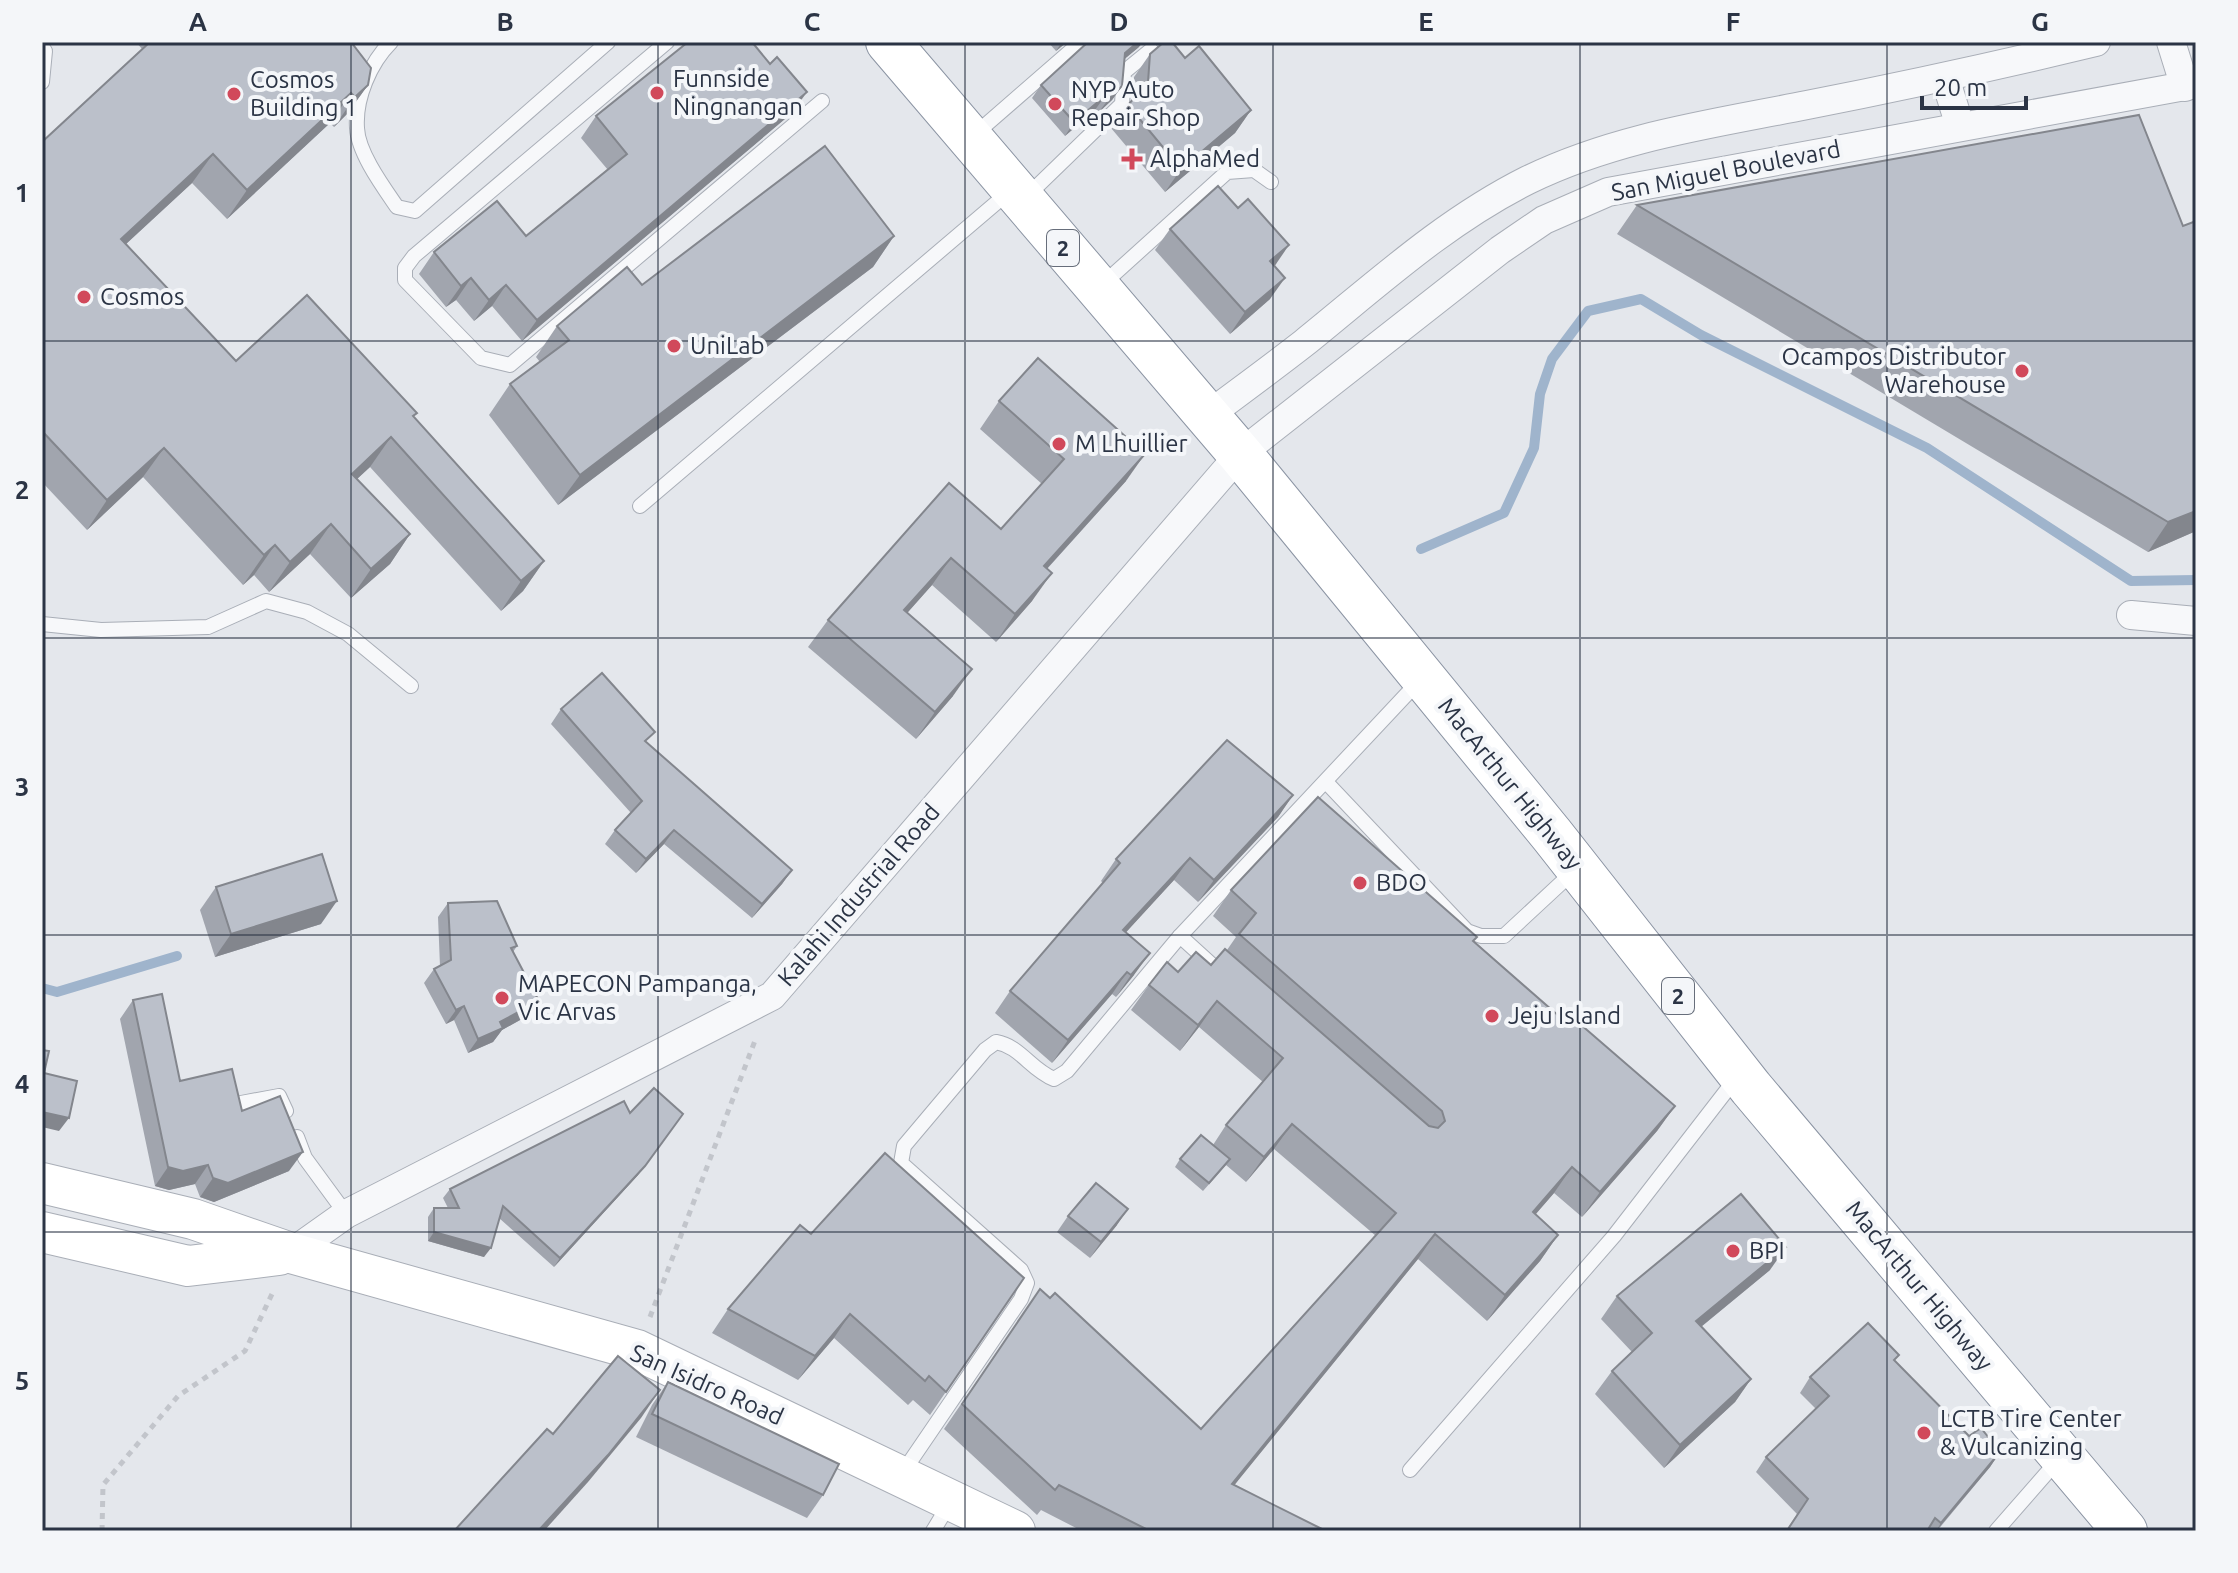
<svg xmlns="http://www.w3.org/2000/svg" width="2238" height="1573" viewBox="0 0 2238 1573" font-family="Ubuntu,sans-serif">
	<rect width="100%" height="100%" fill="#e4e7ec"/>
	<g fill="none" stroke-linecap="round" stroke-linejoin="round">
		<g stroke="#9fb4cc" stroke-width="10">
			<path d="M1421,549L1504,513L1534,448L1540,394L1552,359L1588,311L1641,299L1701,335L1927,448L2131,581L2196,580"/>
			<path d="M42,988L57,992L177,956"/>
		</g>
		<defs>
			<g id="lane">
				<path d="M391,42C370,63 355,98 357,128C358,153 384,188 397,207L415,211L608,42"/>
				<path d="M667,42L414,256L405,268V280L481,358L510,365L822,101"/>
				<path d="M42,47L45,51L42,82"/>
				<path d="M973,136L1081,42"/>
				<path d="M1027,196L1122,104L1124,72L1151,50"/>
				<path d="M1103,284L1227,172L1254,170L1271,182"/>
				<path d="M640,506L1009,192"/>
				<path d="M42,624L101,630L208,627L266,601L307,612L348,634L411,686"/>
				<path d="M1327,783L1467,931L1481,936H1504L1573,872"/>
				<path d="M1180,936L1224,976"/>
				<path d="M241,1103L279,1096L286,1111"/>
				<path d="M297,1137L305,1158L346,1214"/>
				<path d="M1410,1470L1614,1236L1737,1077"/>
				<path d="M901,1475L1021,1299L1027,1283L1021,1270L901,1163L904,1146L985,1050L996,1042C1020,1046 1031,1070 1054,1079L1067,1071L1180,936L1420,680"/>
				<path d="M933,1531L950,1503"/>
				<path d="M1996,1531L2059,1459"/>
			</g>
			<g id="street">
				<path d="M2171,42L2185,87"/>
				<path d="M1945,78L1960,126"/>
				<path d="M1207,416C1239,392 1272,368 1304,343C1376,285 1444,222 1528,180C1616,137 1712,124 1807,105C1904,86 2000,65 2096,42"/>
				<path d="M2131,615L2196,621"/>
				<path d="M291,1253L346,1214L772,996L1240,454L1500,250L1544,220L1608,192L2196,84"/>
			</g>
			<g id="secondary">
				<path d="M42,1183L193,1219L291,1253L637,1350L1015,1531"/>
				<path d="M42,1232L188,1266L279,1255"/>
			</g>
			<path id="highway" d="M888,42L1240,454L1552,835L1751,1088L2125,1531"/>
		</defs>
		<use href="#lane" stroke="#a9aeb7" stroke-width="16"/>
		<use href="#street" stroke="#a9aeb7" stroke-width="30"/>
		<use href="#secondary" stroke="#a9aeb7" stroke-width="42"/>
		<use href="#highway" stroke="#8b94a3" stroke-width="46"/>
		<g stroke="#c2c5cb" stroke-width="5" stroke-dasharray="6 6" stroke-linecap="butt">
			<path d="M650,1317L756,1038"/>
			<path d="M102,1531L103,1485L178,1396L245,1351L272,1294"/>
		</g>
		<use href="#lane" stroke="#f7f8fa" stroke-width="14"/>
		<use href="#street" stroke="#f7f8fa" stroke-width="28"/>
		<use href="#secondary" stroke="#fff" stroke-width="40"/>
		<use href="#highway" stroke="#fff" stroke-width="44"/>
	</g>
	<g fill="#a1a5ae">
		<path d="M136,42H351L368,85L347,114L334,127L330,123L227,219L192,183L126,244L236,361L414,417L544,561L523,591L501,611L370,467L357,479L410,534L390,564L351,598L310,554L269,592L254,575L243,585L143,477L87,530L42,482V142L142,49Z"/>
		<path d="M1048,42H1067L1056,51Z"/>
		<path d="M1139,47L1124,59L1122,86L1112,100L1098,113L1095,110L1065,136L1032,98L1041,85Z"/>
		<path d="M1150,54L1185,58L1251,110L1235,133L1165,192L1111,128L1132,100L1134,77Z"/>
		<path d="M792,113L522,341L492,306L474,321L456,300L446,307L419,274L434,252L526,236L608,170L581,138L596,116Z"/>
		<path d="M1637,205L2183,226L2196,221V531L2148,552L1617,234Z"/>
		<path d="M1170,229L1274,266L1270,299L1230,334L1155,250Z"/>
		<path d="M894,236L873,267L558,505L489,415L510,384L540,362L536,357L557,326L642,285Z"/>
		<path d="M999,401L1126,481L1047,569L1032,601L996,642L932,585L907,613L953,696L916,739L808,647L828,620L1001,529L1042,484L980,429Z"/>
		<path d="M561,709L647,743L792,870L782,884L752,918L664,844L636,873L605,844L615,830L631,813L551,724Z"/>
		<path d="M1293,795L1278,817L1198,902L1174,880L1126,932L1134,975L1116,997L1112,994L1052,1063L995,1013L1010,991L1103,883L1101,881L1116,859Z"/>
		<path d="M216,887L321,924L215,957L200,910Z"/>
		<path d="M1231,890L1474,941L1560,1017L1675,1106L1657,1131L1582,1217L1554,1193L1535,1215L1558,1235L1540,1261L1487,1321L1418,1259L1234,1485L1326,1531H1082L1041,1510L1037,1515L944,1429L1040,1289L1201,1429L1376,1236L1274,1149L1246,1182L1226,1165L1203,1191L1175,1167L1180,1159L1213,1145L1226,1125L1263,1082L1199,1027L1180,1051L1131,1010L1149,985L1178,972L1211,965L1227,950L1236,937L1213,916Z"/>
		<path d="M448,903L517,946L513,952L529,1015L502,1030L493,1042L468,1053L454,1020L446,1024L424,983L434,969L440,966L438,917Z"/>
		<path d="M133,1000L180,1081L242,1111L289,1171L214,1202L200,1197L195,1184L169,1190L155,1186L120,1019Z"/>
		<path d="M638,1175L554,1267L499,1218L484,1257L428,1241V1217L434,1208H448L443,1198L450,1189Z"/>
		<path d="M1068,1216L1117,1225L1090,1258L1057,1232Z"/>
		<path d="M811,1234L1024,1278L930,1415L913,1400L908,1405L834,1338L798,1380L712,1333L728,1309Z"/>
		<path d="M1770,1270L1701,1327L1751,1379L1735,1402L1664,1468L1595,1394L1612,1371L1632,1352L1601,1319L1617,1296Z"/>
		<path d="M1894,1361L1969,1436L2000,1452L1990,1467L1937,1531H1786L1797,1514L1756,1472L1766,1457L1816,1409L1800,1393L1810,1377Z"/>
		<path d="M668,1382L823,1495L807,1518L636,1437L652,1405Z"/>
	</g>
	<g fill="#83868d">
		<path d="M1062,42H1067L1056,51Z"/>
		<path d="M1138,42H1143L1139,47L1115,67L1125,53Z"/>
		<path d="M368,85L347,114L334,127L355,97Z"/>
		<path d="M1122,86L1112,100L1098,113L1108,100Z"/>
		<path d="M807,92L792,113L522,341L537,320Z"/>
		<path d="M351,93L330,123L227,219L247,190Z"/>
		<path d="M1105,96L1095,110L1065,136L1074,122Z"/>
		<path d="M1251,110L1235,133L1165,192L1181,169Z"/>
		<path d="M213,154L192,183L100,268L121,239Z"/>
		<path d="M894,236L873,267L558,505L580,475Z"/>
		<path d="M1289,245L1274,267L1270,261Z"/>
		<path d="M471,278L456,300L446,307L461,286Z"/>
		<path d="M1285,278L1270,299L1230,334L1245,312Z"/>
		<path d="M506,285L492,306L474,321L489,300Z"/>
		<path d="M391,437L370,467L331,503L352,474Z"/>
		<path d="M164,448L143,477L87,530L107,500Z"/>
		<path d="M1145,454L1126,481L1024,594L1044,566Z"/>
		<path d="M2196,511V531L2148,552L2168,522Z"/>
		<path d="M331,524L310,554L269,592L290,562Z"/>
		<path d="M410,534L390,564L351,598L371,569Z"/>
		<path d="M275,545L254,575L243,585L264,555Z"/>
		<path d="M951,558L932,585L885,638L904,610Z"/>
		<path d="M544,561L523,591L501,611L521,581Z"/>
		<path d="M1052,573L1032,601L996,642L1015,614Z"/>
		<path d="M972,669L953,696L916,739L935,712Z"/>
		<path d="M1293,795L1278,817L1198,902L1214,880Z"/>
		<path d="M674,830L664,844L636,873L646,859Z"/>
		<path d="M1190,858L1174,880L1108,952L1123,930Z"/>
		<path d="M792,870L782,884L752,918L762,904Z"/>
		<path d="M337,901L321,924L215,957L231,934Z"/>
		<path d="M1150,953L1134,975L1116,997L1131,975Z"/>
		<path d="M1127,972L1112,994L1052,1063L1068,1040Z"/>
		<path d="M539,1001L529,1015L502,1030L493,1042L468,1053L478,1039L500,1022Z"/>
		<path d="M1217,1001L1199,1027L1180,1051L1198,1025Z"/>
		<path d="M464,1006L454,1020L446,1024L456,1010Z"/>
		<path d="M1675,1106L1657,1131L1582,1217L1600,1192Z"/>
		<path d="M42,1112L69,1118L59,1131L42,1127Z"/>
		<path d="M683,1114L638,1175L554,1267L560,1258Z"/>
		<path d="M1292,1124L1274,1149L1246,1182L1264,1157Z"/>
		<path d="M303,1152L289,1171L214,1202L200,1197L213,1178Z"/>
		<path d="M208,1165L195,1184L169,1190L155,1186L168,1167Z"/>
		<path d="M1572,1167L1554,1193L1515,1238L1533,1212Z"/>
		<path d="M1128,1209L1117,1225L1090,1258L1101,1242Z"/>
		<path d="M434,1232L491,1248L484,1257L428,1241Z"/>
		<path d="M1435,1234L1418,1259L1215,1509L1232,1484Z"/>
		<path d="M1558,1235L1540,1261L1487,1321L1505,1295Z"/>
		<path d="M1786,1247L1770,1270L1680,1344L1696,1321Z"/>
		<path d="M850,1314L834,1338L798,1380L815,1356Z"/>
		<path d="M1751,1379L1735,1402L1664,1468L1680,1445Z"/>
		<path d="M660,1390L641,1418L588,1482L544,1531H538Z"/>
		<path d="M2000,1452L1990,1467L1936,1531L1941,1523Z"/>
	</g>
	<g fill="#bbc0ca" stroke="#83868d" stroke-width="2">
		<path d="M150,42H351L371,68L368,85L355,97L351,93L247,190L213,154L121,239L236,361L307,295L417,413L413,416L544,561L521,581L391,437L352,474L410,534L371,569L331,524L290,562L275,545L264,555L164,448L107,500L42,431V142Z"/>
		<path d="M688,42H752L770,64L777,57L807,92L537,320L506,285L489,300L471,278L461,286L434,252L497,201L526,236L627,154L596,116Z"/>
		<path d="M1088,42H1138L1125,53L1122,86L1108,100L1105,96L1074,122L1041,85Z"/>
		<path d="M1164,42H1172L1185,58L1199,46L1251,110L1181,169L1128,105L1148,82L1150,54Z"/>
		<path d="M2139,115L2183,226L2196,221V511L2168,522L1637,205Z"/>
		<path d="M825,146L894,236L580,475L510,384L569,340L557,326L627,267L642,285Z"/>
		<path d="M1218,186L1238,208L1248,199L1289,245L1270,261L1285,278L1245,312L1170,229Z"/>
		<path d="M1038,358L1145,454L1044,566L1052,573L1015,614L951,558L904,610L972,669L935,712L828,620L949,483L1001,529L1064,459L999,401Z"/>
		<path d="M602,673L655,732L645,741L792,870L762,904L674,830L646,859L615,830L642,801L561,709Z"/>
		<path d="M1227,740L1293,795L1214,880L1190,858L1123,930L1150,953L1131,975L1127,972L1068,1040L1010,991L1120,863L1116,859Z"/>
		<path d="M1318,797L1477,937L1473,941L1560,1017L1565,1011L1675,1106L1600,1192L1572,1167L1533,1212L1558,1235L1505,1295L1435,1234L1232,1484L1326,1531H1150L1059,1485L1055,1490L962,1404L1040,1289L1050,1298L1055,1293L1201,1429L1396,1213L1292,1124L1264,1157L1226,1125L1283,1058L1217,1001L1198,1025L1149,985L1167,962L1178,972L1196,952L1211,965L1225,949L1429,1126L1438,1128L1445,1121L1442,1111L1239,934L1256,913L1231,890Z"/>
		<path d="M322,854L337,901L231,934L216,887Z"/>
		<path d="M497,901L517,946L511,948L539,1001L500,1022L503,1028L478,1039L464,1006L456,1010L434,969L451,960L448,903Z"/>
		<path d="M162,994L180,1081L232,1069L242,1111L280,1096L303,1152L228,1183L213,1178L208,1165L183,1171L168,1167L133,1000Z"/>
		<path d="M42,1050L49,1051L44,1073L77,1081L69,1118L42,1112Z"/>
		<path d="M654,1088L683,1114L645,1166L560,1258L503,1206L491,1248L434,1232V1208H459L450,1189L624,1101L630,1113Z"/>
		<path d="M1201,1135L1230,1159L1209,1183L1180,1159Z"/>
		<path d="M885,1153L1024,1278L946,1392L929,1376L925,1381L850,1314L815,1356L728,1309L800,1225L811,1234Z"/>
		<path d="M1096,1183L1128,1209L1101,1242L1068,1216Z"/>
		<path d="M1741,1194L1786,1247L1696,1321L1751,1379L1680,1445L1612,1371L1652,1333L1617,1296Z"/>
		<path d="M1868,1323L1899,1355L1894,1360L1969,1436L1981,1428L2000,1452L1941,1523L1935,1518L1927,1531H1788V1529L1808,1499L1766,1457L1829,1396L1810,1377Z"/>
		<path d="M618,1356L660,1390L608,1455L538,1531H454L547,1429L553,1434Z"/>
		<path d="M668,1382L839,1464L823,1495L652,1414Z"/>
	</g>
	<path fill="none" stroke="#2b3445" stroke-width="2" stroke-opacity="0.55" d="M351,42V1531M658,42V1531M965,42V1531M1273,42V1531M1580,42V1531M1887,42V1531M42,341H2196M42,638H2196M42,935H2196M42,1232H2196"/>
	<g fill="#d1495b" stroke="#f4f6f9" stroke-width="3">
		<circle cx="657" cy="93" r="8"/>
		<circle cx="234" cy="94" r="8"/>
		<circle cx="1055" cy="104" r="8"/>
		<path d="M1128 147h8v8h8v8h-8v8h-8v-8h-8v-8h8z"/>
		<circle cx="84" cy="297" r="8"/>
		<circle cx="674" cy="346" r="8"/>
		<circle cx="2022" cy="371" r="8"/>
		<circle cx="1059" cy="444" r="8"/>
		<circle cx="1360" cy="883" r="8"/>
		<circle cx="502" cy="998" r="8"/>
		<circle cx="1492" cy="1016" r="8"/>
		<circle cx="1733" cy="1251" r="8"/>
		<circle cx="1924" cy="1433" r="8"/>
	</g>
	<g text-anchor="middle" stroke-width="8" stroke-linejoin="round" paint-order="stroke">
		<g fill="#f4f6f9" stroke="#676e7b" stroke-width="2">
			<rect x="1047" y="230" width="32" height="36" rx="6"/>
			<rect x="1662" y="978" width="32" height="36" rx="6"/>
		</g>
		<g font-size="22" font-weight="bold" fill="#2b3445">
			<text x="1063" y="256">2</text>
			<text x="1678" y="1004">2</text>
		</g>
		<g font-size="24" fill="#2b3445" stroke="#f4f6f9" text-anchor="start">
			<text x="673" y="87">Funnside<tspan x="673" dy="28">Ningnangan</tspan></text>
			<text x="250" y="88">Cosmos<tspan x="250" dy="28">Building 1</tspan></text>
			<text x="1071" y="98">NYP Auto<tspan x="1071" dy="28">Repair Shop</tspan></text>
			<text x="1150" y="167">AlphaMed</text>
			<text x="100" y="305">Cosmos</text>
			<text x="690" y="354">UniLab</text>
			<text x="2006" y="365" text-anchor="end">Ocampos Distributor<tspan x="2006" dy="28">Warehouse</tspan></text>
			<text x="1075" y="452">M Lhuillier</text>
			<text x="1376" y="891">BDO</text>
			<text x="518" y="992">MAPECON Pampanga,<tspan x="518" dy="28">Vic Arvas</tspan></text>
			<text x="1508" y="1024">Jeju Island</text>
			<text x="1749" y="1259">BPI</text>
			<text x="1940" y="1427">LCTB Tire Center<tspan x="1940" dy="28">&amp; Vulcanizing</tspan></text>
		</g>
		<g font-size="24" fill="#2b3445" stroke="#f4f6f9">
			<text transform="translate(1726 171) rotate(-11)" y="8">San Miguel Boulevard</text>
			<text transform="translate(1510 784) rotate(51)" y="8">MacArthur Highway</text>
			<text transform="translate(859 895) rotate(-49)" y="8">Kalahi Industrial Road</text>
			<text transform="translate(1919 1286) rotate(50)" y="8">MacArthur Highway</text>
			<text transform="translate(707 1385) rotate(24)" y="8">San Isidro Road</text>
		</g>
	</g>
	<rect width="2238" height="1573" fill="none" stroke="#f4f6f9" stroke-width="88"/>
	<path d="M1922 96v12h104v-12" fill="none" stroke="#2b3445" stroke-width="4"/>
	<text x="1934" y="96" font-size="24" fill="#2b3445" stroke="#f4f6f9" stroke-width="6" paint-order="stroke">20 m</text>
	<rect x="44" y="44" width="2150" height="1485" fill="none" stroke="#2b3445" stroke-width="3"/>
	<g font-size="26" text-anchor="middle" font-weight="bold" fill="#2b3445">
		<text x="198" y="31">A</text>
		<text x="505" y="31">B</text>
		<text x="812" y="31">C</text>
		<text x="1119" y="31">D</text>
		<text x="1426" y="31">E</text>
		<text x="1733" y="31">F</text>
		<text x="2040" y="31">G</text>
		<text x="22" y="202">1</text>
		<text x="22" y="499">2</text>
		<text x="22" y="796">3</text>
		<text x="22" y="1093">4</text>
		<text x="22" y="1390">5</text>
	</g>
</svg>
